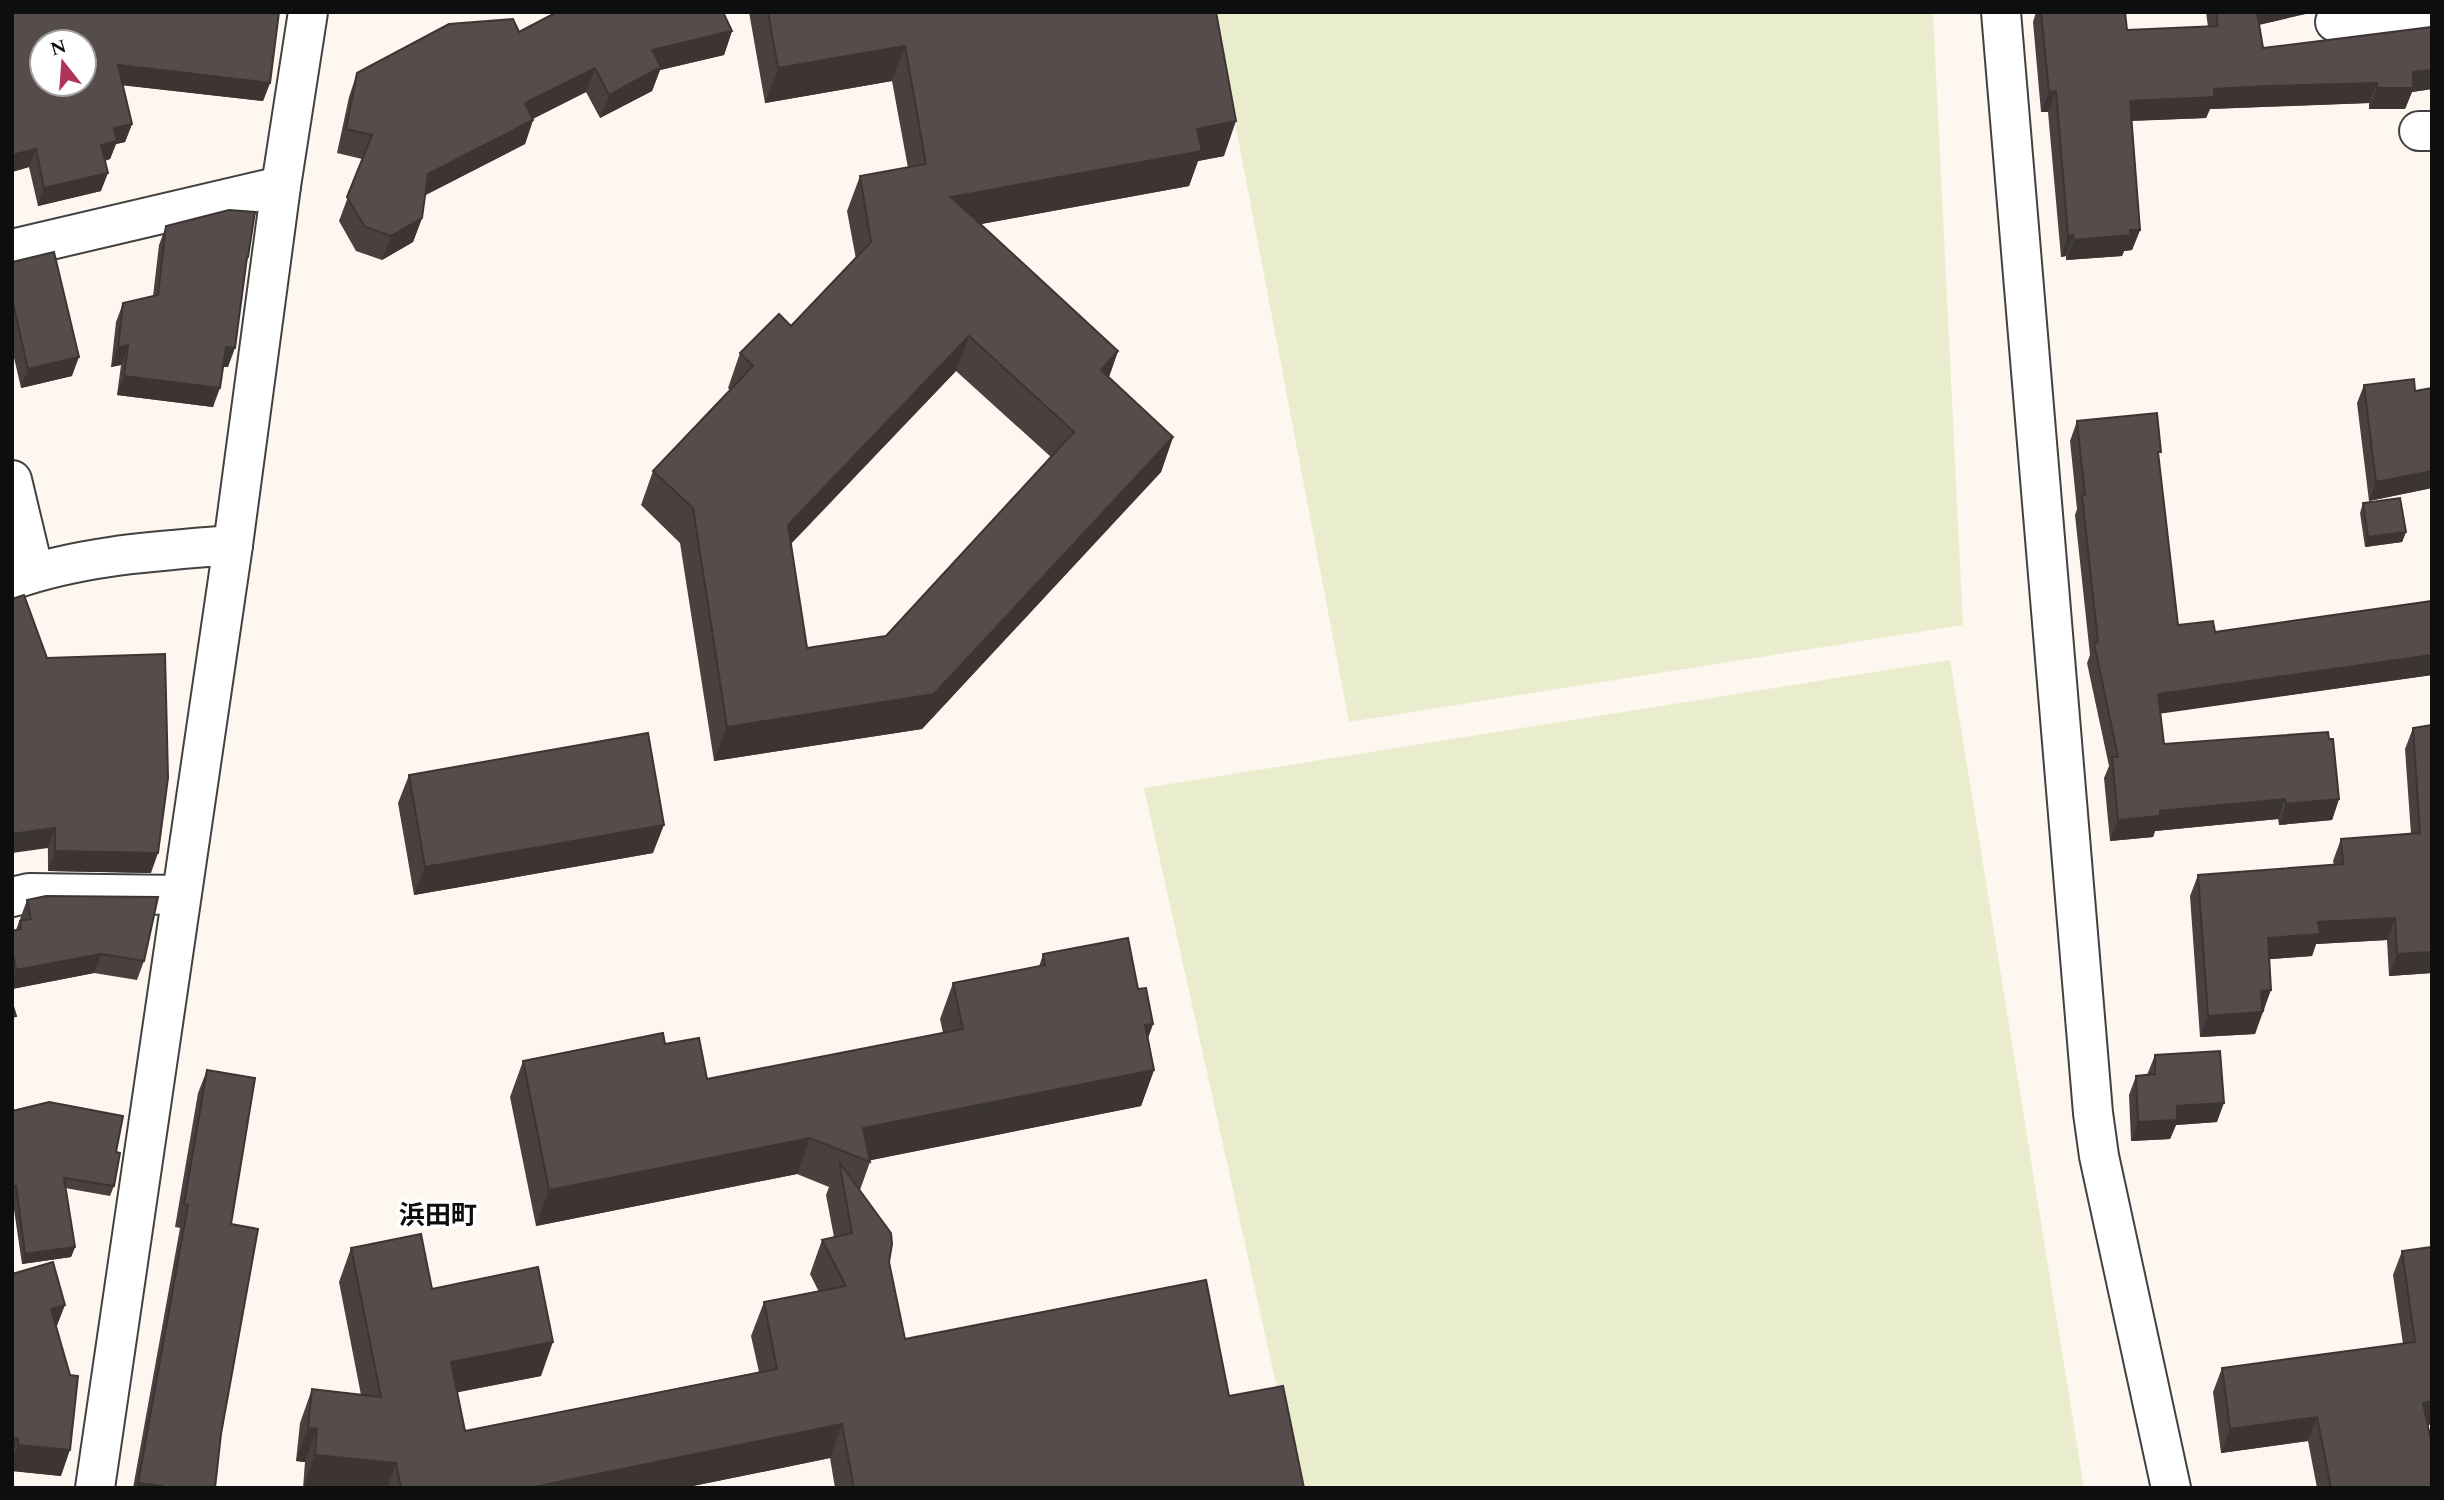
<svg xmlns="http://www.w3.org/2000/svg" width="2444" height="1500" viewBox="0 0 2444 1500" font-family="Spectral,'Noto Sans JP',serif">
	<rect width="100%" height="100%" fill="#fef7f0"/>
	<g fill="#eaedcd">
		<path d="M1214,12H1933L1963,625L1349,722Z"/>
		<path d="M1950,660L2084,1488H1299L1144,788Z"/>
	</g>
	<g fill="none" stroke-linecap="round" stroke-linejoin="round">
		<defs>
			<g id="minor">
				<path d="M2001,12L2093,1113L2099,1156L2171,1488"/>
				<path d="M2335,22L2432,17"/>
				<path d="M2419,131H2432"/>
				<path d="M12,480L34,572"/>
				<path d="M12,580C83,555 158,551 233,545"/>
				<path d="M12,897L29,893L181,895"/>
				<path d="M95,1488L233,545L281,186L308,12"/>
			</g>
			<path id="tertiary" d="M12,249L281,186"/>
		</defs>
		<use href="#minor" stroke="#414141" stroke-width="42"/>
		<use href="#tertiary" stroke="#414141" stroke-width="42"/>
		<use href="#minor" stroke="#fff" stroke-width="38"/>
		<use href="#tertiary" stroke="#fff" stroke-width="38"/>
	</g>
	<g fill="#494140" fill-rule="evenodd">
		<path d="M12,12L270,83L263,101L123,85L132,124L125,142L116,144L110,159L105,161L101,191L38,206L29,167L12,172Z"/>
		<path d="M749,12H966L1224,156L1198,161L1189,186L981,224L1118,351L1109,377L1173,437L1161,472L922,729L714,761L680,543L641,505L653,471L730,390L728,388L740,353L791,326L856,259L847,211L860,176L908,168L892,81L765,103ZM956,371L1051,457L886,636L807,648L791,544Z"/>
		<path d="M2036,12H2125L2127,30L2208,27L2206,12H2314L2259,25L2263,48L2432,27V89L2412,92L2405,109H2369V103L2261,107L2210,109L2206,118L2132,121L2140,230L2132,250L2124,251L2122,256L2066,260V256L2061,257L2048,112H2041L2033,22Z"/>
		<path d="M732,31L724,55L660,70L652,91L600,118L586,92L533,119V120L525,144L425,195L422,218L413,242L382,260L356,251L339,221L362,159L337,153L349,97L357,73L519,32Z"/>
		<path d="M166,226L248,257L246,265L228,367H223L213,407L117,395L121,365L111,367L116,322L123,303L153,296L159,245Z"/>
		<path d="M12,262L72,376L21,388L12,349Z"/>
		<path d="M2364,385L2415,391L2432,388V488L2369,501L2357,403Z"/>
		<path d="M2077,421L2159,459L2178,625L2215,632L2432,601V675L2160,713L2164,744L2339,799L2332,820L2279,825L2278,819L2155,831L2153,837L2110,841L2104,778L2109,766L2087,663L2090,655L2075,515L2077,509L2070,441Z"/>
		<path d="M2363,503L2406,532L2402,542L2365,547L2360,513Z"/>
		<path d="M47,658L151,873L48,871Z"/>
		<path d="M2432,725V973L2389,976L2387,940L2316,944L2312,956L2269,959L2264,1012H2262L2255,1034L2200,1037L2190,896L2198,875L2334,865L2333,861L2341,839L2411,834L2405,749L2413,728Z"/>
		<path d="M409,775L653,853L414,895L398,803Z"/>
		<path d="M27,900L144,961L137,980L94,973L12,989V931L16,930Z"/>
		<path d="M1043,954L1138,989L1153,1024L1148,1038L1154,1070L1141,1106L870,1160V1162L860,1190L889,1262L905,1339L1229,1396L1304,1488H835L830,1458L683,1488H303L305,1462L296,1461L300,1423L312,1389L361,1395L339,1282L351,1248L432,1289L541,1376L457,1392L465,1431L759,1372L751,1336L764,1302L819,1292L810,1274L822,1240L834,1237L826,1195L829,1187L797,1174L536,1226L510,1097L523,1061L665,1044L707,1079L943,1033L940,1019L953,983L1039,967Z"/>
		<path d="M2155,1055L2217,1122L2176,1125L2170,1139L2131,1141L2129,1095L2136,1076L2147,1075Z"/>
		<path d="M207,1070L231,1224L221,1434L215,1488H133L180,1228L175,1227L198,1093Z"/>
		<path d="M12,1111L116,1152L114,1186L110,1196L65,1188L75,1247L71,1257L22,1264L12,1196Z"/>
		<path d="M2432,1247V1424L2428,1425L2432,1488H2317L2308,1441L2221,1453L2213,1392L2222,1368L2403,1344L2393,1275L2402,1251Z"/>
		<path d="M12,1274L56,1328L61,1476L12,1471Z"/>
	</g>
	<g fill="#3c3534">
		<path d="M2254,12H2314L2248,27Z"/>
		<path d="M732,31L724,55L660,70L652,91L600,118L609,95L652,50Z"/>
		<path d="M905,46L892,81L765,103L778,68Z"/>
		<path d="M118,65L270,83L263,101L111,84Z"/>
		<path d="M595,68L586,92L516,127L525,103Z"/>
		<path d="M2432,70V89L2412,92L2405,109H2369L2377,88L2413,72Z"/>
		<path d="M2377,83L2369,103L2210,109L2206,118L2123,121L2130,101L2214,89Z"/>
		<path d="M2056,91L2048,112H2041L2049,92Z"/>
		<path d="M533,120L525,144L420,198L428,174Z"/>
		<path d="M1236,121L1224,156L1198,161L1189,186L938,232L951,197L1197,129Z"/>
		<path d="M132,124L125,142L116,144L110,159L95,163L101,145L114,128Z"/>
		<path d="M36,149L29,167L12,172V155Z"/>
		<path d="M108,173L101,191L38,206L44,188Z"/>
		<path d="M422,218L413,242L382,260L391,236Z"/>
		<path d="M2130,230H2140L2132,250L2124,251L2122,256L2066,260L2074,240Z"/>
		<path d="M2073,235L2066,256L2061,257L2068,236Z"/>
		<path d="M969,336L956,371L775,560L788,525Z"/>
		<path d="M128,345L121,365L111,367L118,348Z"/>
		<path d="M226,347L235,348L228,367L219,366Z"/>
		<path d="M1118,351L1106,385L1101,370Z"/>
		<path d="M79,357L72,376L21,388L28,369Z"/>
		<path d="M124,376L220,388L213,407L117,395Z"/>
		<path d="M1173,437L1161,472L922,729L714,761L727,727L934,694Z"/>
		<path d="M2432,471V488L2369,501L2376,482Z"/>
		<path d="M2406,532L2402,542L2365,547L2368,537Z"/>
		<path d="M2432,655V675L2151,715L2158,694Z"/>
		<path d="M2285,799L2278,819L2155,831L2153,837L2110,841L2118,820L2160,811Z"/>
		<path d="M2339,799L2332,820L2279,825L2286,804Z"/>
		<path d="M664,825L653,853L414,895L425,867Z"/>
		<path d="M55,828L48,848L12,853V834Z"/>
		<path d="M55,851L158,853L151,873L48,871Z"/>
		<path d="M2395,918L2387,940L2316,944L2312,956L2260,960L2268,938L2318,922Z"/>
		<path d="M2432,952V973L2389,976L2397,954Z"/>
		<path d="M101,954L94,973L12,989V980L16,970Z"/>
		<path d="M2271,990L2255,1034L2200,1037L2208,1016L2261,991Z"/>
		<path d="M1153,1024L1140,1060L1145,1025Z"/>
		<path d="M1154,1070L1141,1106L867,1161L863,1128Z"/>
		<path d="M2224,1103L2217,1122L2176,1125L2170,1139L2131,1141L2138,1122L2177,1106Z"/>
		<path d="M810,1138L797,1174L536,1226L549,1190Z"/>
		<path d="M75,1247L71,1257L22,1264L25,1254Z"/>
		<path d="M65,1305L55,1331L51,1309Z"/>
		<path d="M553,1342L541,1376L439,1396L451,1362Z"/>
		<path d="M2432,1401V1424L2414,1427L2423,1403Z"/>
		<path d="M2317,1417L2308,1441L2221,1453L2230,1429Z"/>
		<path d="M842,1424L830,1458L683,1488H529Z"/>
		<path d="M308,1428L317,1429L305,1462L296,1461Z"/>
		<path d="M12,1438H18L12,1455Z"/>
		<path d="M18,1445L70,1450L61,1476L12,1471V1460Z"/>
		<path d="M315,1455L396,1463L387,1488H303Z"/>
		<path d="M138,1483L162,1486L161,1488H137Z"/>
	</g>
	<g fill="#554c4b" stroke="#3c3534" stroke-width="2" fill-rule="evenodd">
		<path d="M12,12H279L270,83L118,65L132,124L114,128L117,141L101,145L108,173L44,188L36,149L12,155ZM42,42H84V84H42Z"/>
		<path d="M557,12H723L732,31L652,50L661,67L609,95L595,68L525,103L533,120L428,174L422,218L391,236L365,227L347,197L372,135L346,129L357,73L449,24L513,19L519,32Z"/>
		<path d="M768,12H966V13L972,12H1216L1236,121L1197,129L1202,151L951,197L1118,351L1101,370L1173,437L934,694L727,727L693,508L653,471L753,366L740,353L779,314L791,326L871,242L860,176L926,164L905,46L778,68ZM969,336L1074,432L886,636L807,648L788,525Z"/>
		<path d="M2041,12H2125L2127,30L2218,26L2216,12H2257L2263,48L2432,27V70L2413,72V88H2377V83L2269,86L2214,89V97L2130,101L2140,230H2130V235L2074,240L2073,235L2068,236L2056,91L2049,92Z"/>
		<path d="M229,210L255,212L248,257H247L235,348L226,347L220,388L124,376L128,345L118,348L123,303L158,295L166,226Z"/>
		<path d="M54,252L79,357L28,369L12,299V262Z"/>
		<path d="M2414,379L2415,391L2432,388V471L2376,482L2364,385Z"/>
		<path d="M2157,413L2161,452H2158L2178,625L2213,621L2215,632L2432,601V655L2158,694L2164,744L2328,732L2329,739H2333L2339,799L2286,804L2285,799L2160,811V816L2118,820L2112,757H2118L2094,643L2098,642L2082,495H2085L2077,421Z"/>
		<path d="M2400,498L2406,532L2368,537L2363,503Z"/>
		<path d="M24,595L47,658L165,654L168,778L158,853L55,851V828L12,834V599Z"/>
		<path d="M2432,725V952L2397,954L2395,918L2318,922L2320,934L2268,938L2271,990L2261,991L2262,1012L2208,1016L2198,875L2343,864L2341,839L2420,833L2413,728Z"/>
		<path d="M648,733L664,825L425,867L409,775Z"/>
		<path d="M46,896L158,897L144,961L101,954L16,970L12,949V931L21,929L20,921L31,919L27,900Z"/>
		<path d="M1128,938L1138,989L1146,988L1153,1024L1145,1025L1154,1070L863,1128L870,1162L810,1138L549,1190L523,1061L663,1033L665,1044L699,1038L707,1079L963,1029L953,983L1045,965L1043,954Z"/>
		<path d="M12,1003L16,1016L12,1017Z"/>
		<path d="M2220,1051L2224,1103L2177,1106V1120L2138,1122L2136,1076L2155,1074V1055Z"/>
		<path d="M207,1070L255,1078L231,1224L258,1229L221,1434L215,1488H162V1486L138,1483L188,1205L184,1204Z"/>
		<path d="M49,1102L123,1116L116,1152L120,1153L114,1186L64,1178L75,1247L25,1254L16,1186L12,1187V1111Z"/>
		<path d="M839,1162L891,1233L892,1244L889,1262L905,1339L1206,1280L1229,1396L1283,1386L1304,1488H854L842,1424L529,1488H401L396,1463L315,1455L317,1429L308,1428L312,1389L381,1397L351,1248L421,1234L432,1289L538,1267L553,1342L451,1362L465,1431L777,1369L764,1302L846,1286L822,1240L852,1233Z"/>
		<path d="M2432,1247V1401L2423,1403L2432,1445V1488H2331L2317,1417L2230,1429L2222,1368L2415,1342L2402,1251Z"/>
		<path d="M53,1262L65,1305L51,1309L70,1375L78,1376L70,1450L18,1445V1438H12V1274Z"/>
	</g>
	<g text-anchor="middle" stroke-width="7" stroke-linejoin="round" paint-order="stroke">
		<g font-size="26" font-weight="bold" fill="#0e0e0e" stroke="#fff">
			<text x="438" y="1224">浜田町</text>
		</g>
	</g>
	<rect width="2444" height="1500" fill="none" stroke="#0e0e0e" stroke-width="28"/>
	<g transform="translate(63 63) rotate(343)"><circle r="33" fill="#ffffff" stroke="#9f9f9f" stroke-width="2"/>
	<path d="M0-5L12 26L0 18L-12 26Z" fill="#b13358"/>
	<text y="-10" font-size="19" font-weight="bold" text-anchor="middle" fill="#0e0e0e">N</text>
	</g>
</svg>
